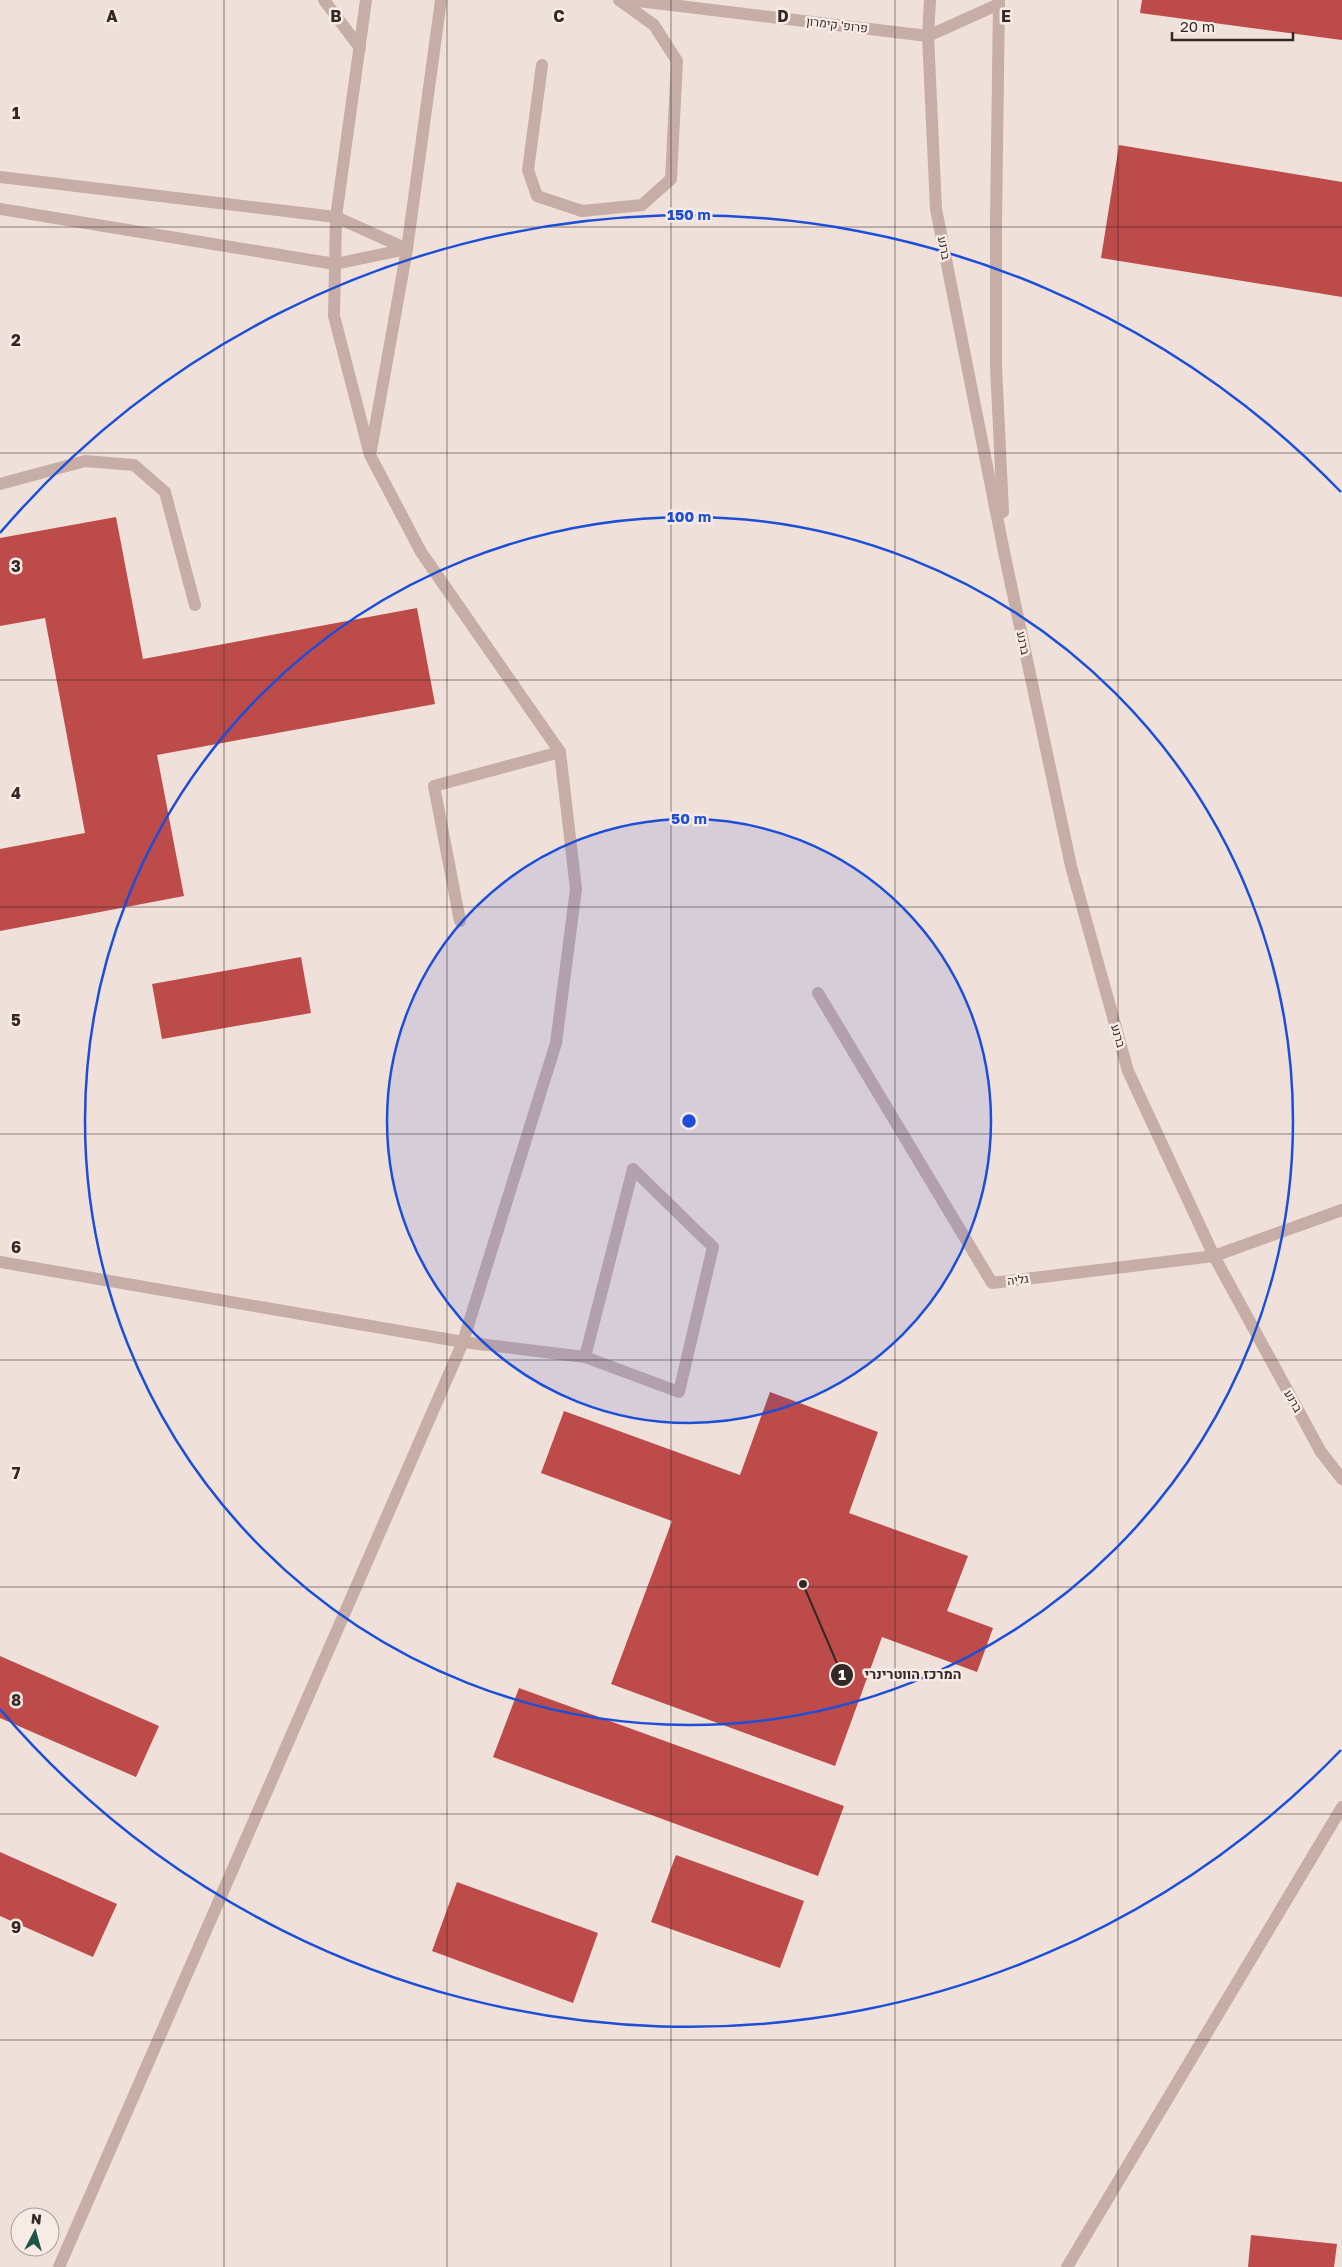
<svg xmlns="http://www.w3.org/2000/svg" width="1342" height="2267" viewBox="0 0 1342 2267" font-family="'Golos Text',Heebo,sans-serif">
	<rect width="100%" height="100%" fill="#efe0da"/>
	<g fill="#bd4b49">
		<path d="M1142,0H1342V40L1140,13Z"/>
		<path d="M1119,145L1342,182V297L1101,258Z"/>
		<path d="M116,517L143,659L417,608L435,704L157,755L184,896L0,931V849L85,833L45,618L0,626V538Z"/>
		<path d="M301,957L311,1013L162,1039L152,984Z"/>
		<path d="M770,1392L878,1432L849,1513L968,1556L947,1611L993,1628L977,1672L882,1637L835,1766L611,1684L672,1521L541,1473L564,1411L740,1475Z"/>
		<path d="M0,1656L159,1726L136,1777L0,1718Z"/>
		<path d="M519,1688L844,1806L818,1876L493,1757Z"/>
		<path d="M0,1852L117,1904L93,1957L0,1916Z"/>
		<path d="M676,1855L804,1901L780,1968L651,1922Z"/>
		<path d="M457,1882L598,1933L573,2003L432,1951Z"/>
		<path d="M1251,2235L1337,2244L1334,2267H1248Z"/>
	</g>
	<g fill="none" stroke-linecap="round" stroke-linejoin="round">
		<g stroke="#c6aea7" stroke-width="12">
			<path d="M542,65L528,170L537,196L582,211L642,205L671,179L677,61L654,25L619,0"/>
			<path d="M0,484L85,461L134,465L165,492L195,605"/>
			<path d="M460,921L434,786L560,752"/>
		</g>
		<g stroke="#c6aea7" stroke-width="12">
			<path d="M324,0L360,48"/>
			<path d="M630,0L928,36L999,4"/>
			<path d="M930,0L928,36L936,209L1004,552L1071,866L1128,1071L1214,1256L1321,1452L1342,1479"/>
			<path d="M999,0L996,223V366L1003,512"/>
			<path d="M0,177L336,217L407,249"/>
			<path d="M0,209L335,264L407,249"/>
			<path d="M371,450L407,249L441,0"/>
			<path d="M818,993L992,1283L1214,1256L1342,1210"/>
			<path d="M0,1262L463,1342L585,1357L679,1392L713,1247L633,1169L585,1357"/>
			<path d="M59,2267L463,1342L556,1043L576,889L560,752L421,552L370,455L334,316L336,217L366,0"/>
			<path d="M1067,2267L1342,1807"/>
		</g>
	</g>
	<path fill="none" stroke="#332827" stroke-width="1" stroke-opacity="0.55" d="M224,0V2267M447,0V2267M671,0V2267M895,0V2267M1118,0V2267M0,227H1342M0,453H1342M0,680H1342M0,907H1342M0,1134H1342M0,1360H1342M0,1587H1342M0,1814H1342M0,2040H1342"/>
	<circle cx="689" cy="1121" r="302" fill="#1d4ed8" fill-opacity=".12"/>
	<g fill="none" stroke="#1d4ed8" stroke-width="2.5">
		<circle cx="689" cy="1121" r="302"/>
		<circle cx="689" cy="1121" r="604"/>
		<path d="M1341 1750A906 906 0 0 1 0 1709M0 533A906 906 0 0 1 1341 492"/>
	</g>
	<g text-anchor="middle" stroke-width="5" stroke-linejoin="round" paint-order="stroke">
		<g font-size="12" fill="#332827" stroke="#f7ebe5">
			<text transform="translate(837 25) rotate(7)" y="4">פרופ' קימרון</text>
			<text transform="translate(944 248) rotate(79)" y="4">ברנע</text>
			<text transform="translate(1023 643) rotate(78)" y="4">ברנע</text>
			<text transform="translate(1118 1036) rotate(74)" y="4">ברנע</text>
			<text transform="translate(1018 1280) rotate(-7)" y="4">גליה</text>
			<text transform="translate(1293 1401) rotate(61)" y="4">ברנע</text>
		</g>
	</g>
	<g font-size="16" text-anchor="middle" font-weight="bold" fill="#332827" stroke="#f7ebe5" stroke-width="5" stroke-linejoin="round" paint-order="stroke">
		<text x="112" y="22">A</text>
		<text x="336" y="22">B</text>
		<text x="559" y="22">C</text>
		<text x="783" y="22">D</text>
		<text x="1006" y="22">E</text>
		<text x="16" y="119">1</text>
		<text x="16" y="346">2</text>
		<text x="16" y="572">3</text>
		<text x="16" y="799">4</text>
		<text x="16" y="1026">5</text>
		<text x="16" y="1253">6</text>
		<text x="16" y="1479">7</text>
		<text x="16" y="1706">8</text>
		<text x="16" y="1933">9</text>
	</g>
	<circle cx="689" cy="1121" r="8" fill="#1d4ed8" stroke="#f7ebe5" stroke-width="2.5"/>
	<g font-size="15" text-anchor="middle" font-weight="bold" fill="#1d4ed8" stroke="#f7ebe5" stroke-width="5" stroke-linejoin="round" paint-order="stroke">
		<text x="689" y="220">150 m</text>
		<text x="689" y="522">100 m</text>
		<text x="689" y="824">50 m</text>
	</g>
	<path fill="none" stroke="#332827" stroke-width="2" d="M803 1584L842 1675"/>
	<g fill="#332827" stroke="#f7ebe5" stroke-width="2">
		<circle cx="803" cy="1584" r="5"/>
		<circle cx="842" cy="1675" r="12"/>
	</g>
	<g font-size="15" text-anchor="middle" font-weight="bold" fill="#fff">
		<text x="842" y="1680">1</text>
	</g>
	<g font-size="14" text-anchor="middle" font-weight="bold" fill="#332827" stroke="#f7ebe5" stroke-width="5" stroke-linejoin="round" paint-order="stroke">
		<text x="913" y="1679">המרכז הווטרינרי</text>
	</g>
	<g transform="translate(35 2232) rotate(6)"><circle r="24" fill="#f7ebe5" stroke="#a99d99"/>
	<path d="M0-4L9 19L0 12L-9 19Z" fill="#1f5249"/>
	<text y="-8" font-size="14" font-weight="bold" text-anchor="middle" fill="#332827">N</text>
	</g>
	<path d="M1172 32v8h121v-8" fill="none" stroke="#332827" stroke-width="2.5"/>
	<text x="1180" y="32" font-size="15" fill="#332827" stroke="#f7ebe5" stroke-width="4" paint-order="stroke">20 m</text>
</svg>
